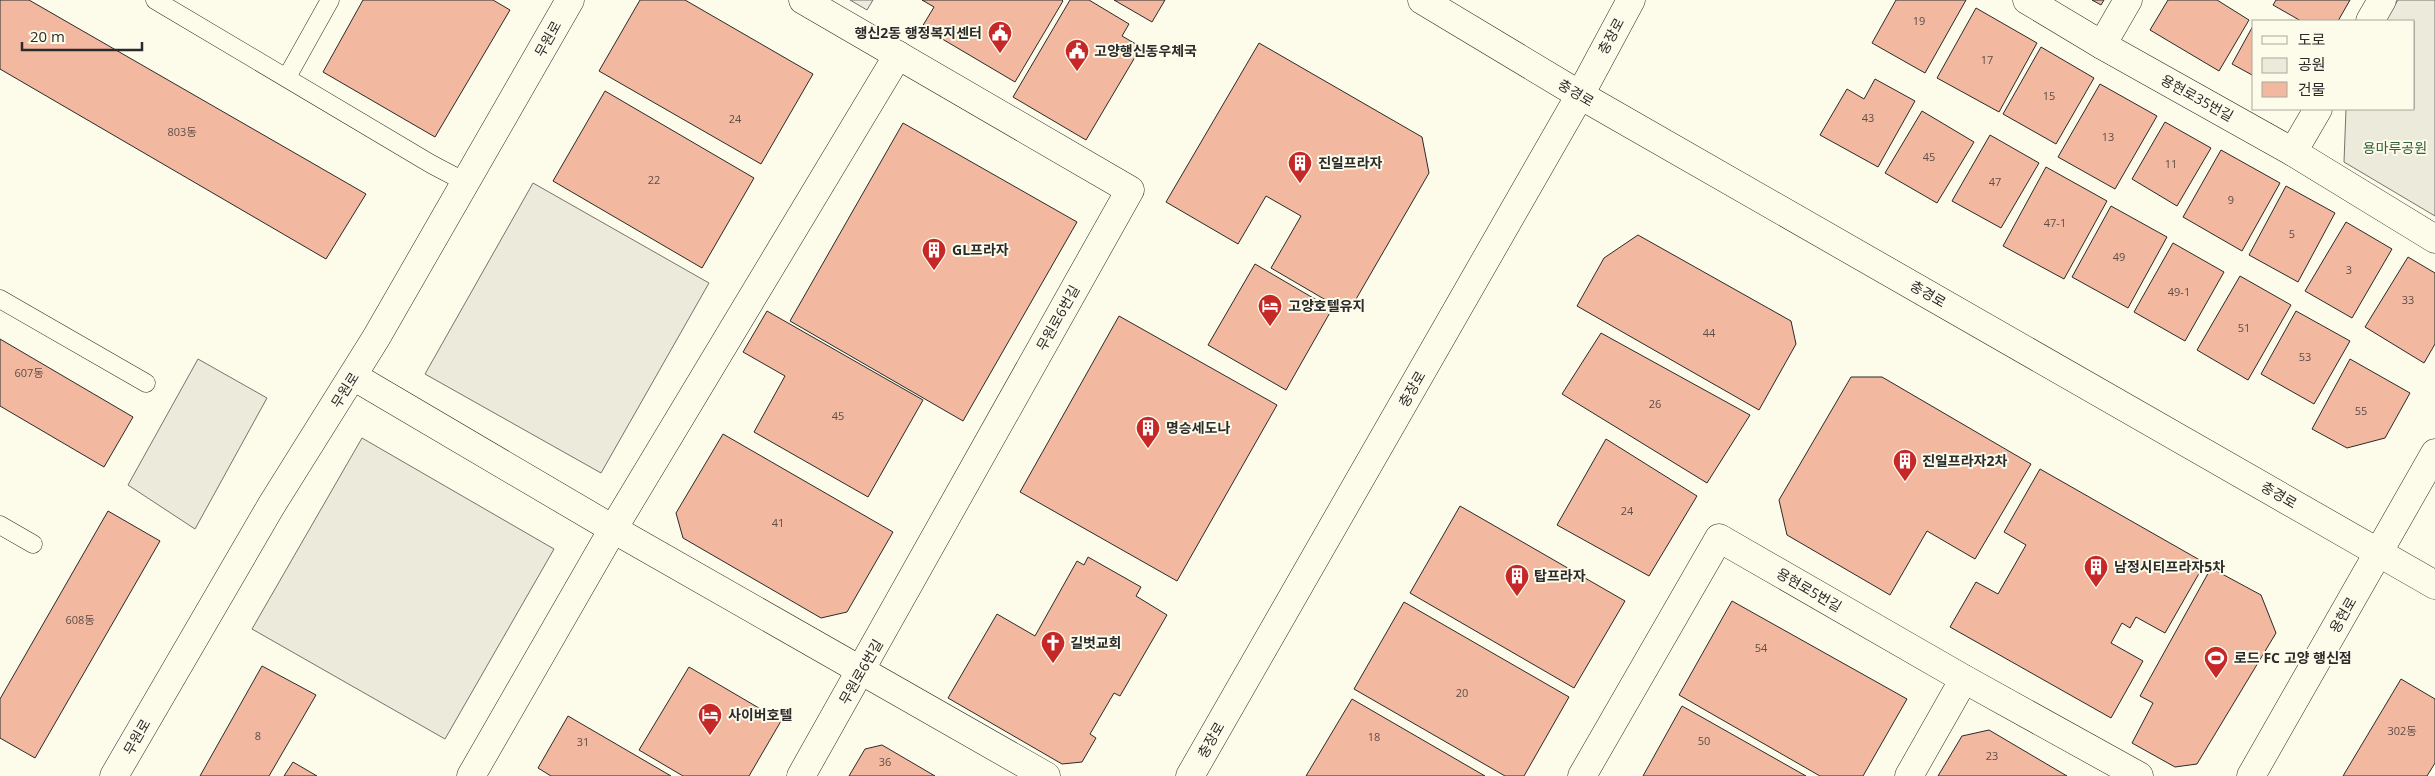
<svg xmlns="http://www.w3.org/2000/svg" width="2435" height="776" viewBox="0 0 2435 776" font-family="'Open Sans','Noto Sans KR',sans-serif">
	<rect width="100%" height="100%" fill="#fdfbea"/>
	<g fill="#ecebdb" stroke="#74746e">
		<path d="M2398,0H2435V216L2344,162L2346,109H2414V21H2385Z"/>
		<path d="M198,359L267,398L195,529L128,485Z"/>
	</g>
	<g fill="#eceadb" stroke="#74746e">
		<path d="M850,0H873L867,10Z"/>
		<path d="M533,183L709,283L601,473L425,374Z"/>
		<path d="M362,438L554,549L445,739L252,629Z"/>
	</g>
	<g fill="#f2b8a0" stroke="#2b2b2b">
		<path d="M0,0H29L366,194L326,259L0,69Z"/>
		<path d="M363,0H493L510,10L435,137L323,72Z"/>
		<path d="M640,0H685L813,74L761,164L599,71Z"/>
		<path d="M922,0H1062L1063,1L1015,82L922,27L934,7Z"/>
		<path d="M1070,0H1089L1129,24L1122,36L1141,47L1086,140L1013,97Z"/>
		<path d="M1114,0H1165L1152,22Z"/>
		<path d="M1896,0H1966L1925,73L1872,43Z"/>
		<path d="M2092,0H2104L2101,5Z"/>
		<path d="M2168,0H2217L2249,20L2219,71L2150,30Z"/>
		<path d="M2276,0H2350L2338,21H2301L2273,5Z"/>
		<path d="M1976,8L2037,43L1999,112L1937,78Z"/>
		<path d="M2254,24V76L2232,64Z"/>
		<path d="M1259,43L1422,137L1429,173L1348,313L1271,268L1301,216L1266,196L1238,244L1166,202Z"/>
		<path d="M2041,47L2094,78L2056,144L2003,114Z"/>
		<path d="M1875,79L1915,101L1878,167L1820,135L1847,89L1864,99Z"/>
		<path d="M2100,84L2157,116L2115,189L2058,157Z"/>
		<path d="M605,91L754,178L702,268L553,181Z"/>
		<path d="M1922,111L1974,142L1937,203L1885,173Z"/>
		<path d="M2165,122L2211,148L2177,206L2132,179Z"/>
		<path d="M903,123L1077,222L963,421L790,321Z"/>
		<path d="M1990,135L2039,163L2001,228L1952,201Z"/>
		<path d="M2221,150L2280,183L2242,251L2183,217Z"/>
		<path d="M2046,167L2107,201L2064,279L2003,246Z"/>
		<path d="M2286,186L2335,213L2298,282L2249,255Z"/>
		<path d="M2111,206L2167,237L2128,308L2072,277Z"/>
		<path d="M2346,222L2392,249L2352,318L2305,291Z"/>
		<path d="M1638,235L1791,321L1796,344L1759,410L1577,306L1604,258Z"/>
		<path d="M2173,243L2224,272L2185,341L2134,312Z"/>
		<path d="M2408,257L2435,273V344L2424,363L2365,327Z"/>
		<path d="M1255,264L1332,309L1286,390L1208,345Z"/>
		<path d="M2240,276L2291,305L2248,380L2197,350Z"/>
		<path d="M767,311L923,400L868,497L754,432L785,376L743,352Z"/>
		<path d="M2296,311L2350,341L2314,404L2261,374Z"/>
		<path d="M1119,316L1277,405L1177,581L1020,492Z"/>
		<path d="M1601,333L1750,415L1707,483L1562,394Z"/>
		<path d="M0,339L133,417L104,467L0,406Z"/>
		<path d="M2350,359L2410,393L2385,438L2347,448L2312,429Z"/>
		<path d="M1851,377H1882L2031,464L1975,559L1927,531L1890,595L1787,535L1779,500Z"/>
		<path d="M723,434L893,532L847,612L821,618L683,538L676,513Z"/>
		<path d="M1606,439L1697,496L1649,576L1557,525Z"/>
		<path d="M2040,469L2205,563L2165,633L2136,617L2130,628L2122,623L2111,643L2143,661L2111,718L1950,627L1976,582L1998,594L2026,545L2004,532Z"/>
		<path d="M1460,506L1625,601L1574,688L1410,593Z"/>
		<path d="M108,511L160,541L35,758L0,738V699Z"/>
		<path d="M1088,557L1141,587L1136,596L1167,615L1120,696L1114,693L1090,734L1096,738L1082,762L1062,764L948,698L997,614L1035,636L1077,561L1084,565Z"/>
		<path d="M2211,568L2261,595L2276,633L2197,764L2175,767L2132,743L2153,703L2140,696Z"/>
		<path d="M1732,601L1907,699L1863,776H1820L1679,695Z"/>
		<path d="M1404,602L1569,697L1524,776H1505L1354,689Z"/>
		<path d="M262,666L316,695L269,776H200Z"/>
		<path d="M689,667L781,721L749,776H683L639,750Z"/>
		<path d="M2401,679L2435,699V763L2427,776H2343Z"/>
		<path d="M1352,699L1485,776H1306Z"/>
		<path d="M1682,706L1806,776H1643Z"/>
		<path d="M568,716L671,776H551L538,768Z"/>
		<path d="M1989,730L2067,776H1938L1962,736Z"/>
		<path d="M882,745L935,776H849L865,749Z"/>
		<path d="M293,762L317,776H284Z"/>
	</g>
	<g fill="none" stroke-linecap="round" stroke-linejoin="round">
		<defs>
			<g id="service">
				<path d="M155,0L431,164L467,183"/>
				<path d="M287,77L330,0"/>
				<path d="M0,299L146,383"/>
				<path d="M0,525L33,544"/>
			</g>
			<g id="minor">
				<path d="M2027,0L2102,45L2293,152L2318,109"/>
				<path d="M2370,21L2382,0"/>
				<path d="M2102,45L2128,0"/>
				<path d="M2293,152L2435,239"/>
				<path d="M353,376L613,529L1046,776"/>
				<path d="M114,776L271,506L376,338L570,0"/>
				<path d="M471,776L613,529L898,55"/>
				<path d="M801,776L1130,190L803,0"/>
				<path d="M1582,776L1719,538L1964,679L2139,776"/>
				<path d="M1909,776L1964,679"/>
				<path d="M2251,776L2435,453"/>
			</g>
			<path id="secondary" d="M1422,0L1580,95L2435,585"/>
			<path id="primary" d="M1190,776L1580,95L1631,0"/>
		</defs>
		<use href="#service" stroke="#2b2b2b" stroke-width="19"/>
		<use href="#minor" stroke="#2b2b2b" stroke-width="29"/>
		<use href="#secondary" stroke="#2b2b2b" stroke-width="29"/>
		<use href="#primary" stroke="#2b2b2b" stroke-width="29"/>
		<use href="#service" stroke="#fdfbea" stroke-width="18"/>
		<use href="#minor" stroke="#fdfbea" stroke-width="28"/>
		<use href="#secondary" stroke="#fdfbea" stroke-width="28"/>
		<use href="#primary" stroke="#fdfbea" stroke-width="28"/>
	</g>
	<defs>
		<symbol id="civic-pin" viewBox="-11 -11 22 30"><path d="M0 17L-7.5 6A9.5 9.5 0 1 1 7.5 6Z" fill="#c62828" stroke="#fdfbea"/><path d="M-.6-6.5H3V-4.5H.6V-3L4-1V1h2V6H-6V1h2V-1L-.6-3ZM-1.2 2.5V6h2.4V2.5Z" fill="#fff"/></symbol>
		<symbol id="building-pin" viewBox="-11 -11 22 30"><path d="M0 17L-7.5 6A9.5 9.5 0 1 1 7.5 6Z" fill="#c62828" stroke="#fdfbea"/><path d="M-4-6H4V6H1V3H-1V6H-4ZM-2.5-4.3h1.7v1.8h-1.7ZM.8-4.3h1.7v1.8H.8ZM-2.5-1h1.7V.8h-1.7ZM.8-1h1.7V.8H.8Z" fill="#fff"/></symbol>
		<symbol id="hotel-pin" viewBox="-11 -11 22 30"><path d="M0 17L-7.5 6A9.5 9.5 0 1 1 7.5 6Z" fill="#c62828" stroke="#fdfbea"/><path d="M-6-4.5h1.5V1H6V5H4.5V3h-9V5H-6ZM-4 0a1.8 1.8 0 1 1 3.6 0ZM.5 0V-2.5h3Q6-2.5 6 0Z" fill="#fff"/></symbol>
		<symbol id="church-pin" viewBox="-11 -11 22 30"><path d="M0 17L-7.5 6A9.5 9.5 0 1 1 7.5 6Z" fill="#c62828" stroke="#fdfbea"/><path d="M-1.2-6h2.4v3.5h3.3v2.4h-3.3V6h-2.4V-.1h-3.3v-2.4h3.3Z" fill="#fff"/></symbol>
		<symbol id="stadium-pin" viewBox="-11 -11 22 30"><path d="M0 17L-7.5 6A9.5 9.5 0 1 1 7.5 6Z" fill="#c62828" stroke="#fdfbea"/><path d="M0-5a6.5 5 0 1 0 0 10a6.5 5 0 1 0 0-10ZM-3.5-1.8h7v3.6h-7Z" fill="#fff"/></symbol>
	</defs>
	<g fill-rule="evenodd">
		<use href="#civic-pin" x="986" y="19" width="28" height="38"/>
		<use href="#civic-pin" x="1063" y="37" width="28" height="38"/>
		<use href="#building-pin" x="1286" y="149" width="28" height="38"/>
		<use href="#building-pin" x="920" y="236" width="28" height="38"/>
		<use href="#hotel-pin" x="1256" y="292" width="28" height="38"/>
		<use href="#building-pin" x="1134" y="414" width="28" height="38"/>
		<use href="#building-pin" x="1891" y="447" width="28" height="38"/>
		<use href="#building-pin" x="2082" y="553" width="28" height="38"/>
		<use href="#building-pin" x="1503" y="562" width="28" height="38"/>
		<use href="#church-pin" x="1039" y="629" width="28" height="38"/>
		<use href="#stadium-pin" x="2202" y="644" width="28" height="38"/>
		<use href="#hotel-pin" x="696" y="701" width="28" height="38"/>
	</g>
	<g text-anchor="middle" stroke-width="4" stroke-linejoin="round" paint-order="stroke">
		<g font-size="11" fill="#5d4e48">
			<text x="1919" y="25">19</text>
			<text x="1987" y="64">17</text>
			<text x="2049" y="100">15</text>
			<text x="1868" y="122">43</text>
			<text x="735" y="123">24</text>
			<text x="182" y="136">803동</text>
			<text x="2108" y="141">13</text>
			<text x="1929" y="161">45</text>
			<text x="2171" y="168">11</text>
			<text x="654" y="184">22</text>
			<text x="1995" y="186">47</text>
			<text x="2231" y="204">9</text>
			<text x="2055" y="227">47-1</text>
			<text x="2292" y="238">5</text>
			<text x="2119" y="261">49</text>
			<text x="2349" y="274">3</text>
			<text x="2179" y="296">49-1</text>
			<text x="2408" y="304">33</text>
			<text x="2244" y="332">51</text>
			<text x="1709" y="337">44</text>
			<text x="2305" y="361">53</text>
			<text x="29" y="377">607동</text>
			<text x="1655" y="408">26</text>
			<text x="2361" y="415">55</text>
			<text x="838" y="420">45</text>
			<text x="1627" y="515">24</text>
			<text x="778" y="527">41</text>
			<text x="80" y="624">608동</text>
			<text x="1761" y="652">54</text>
			<text x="1462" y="697">20</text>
			<text x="2402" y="735">302동</text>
			<text x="258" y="740">8</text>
			<text x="1374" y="741">18</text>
			<text x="1704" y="745">50</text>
			<text x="583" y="746">31</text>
			<text x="1992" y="760">23</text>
			<text x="885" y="766">36</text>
		</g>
		<g font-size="14" font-weight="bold" fill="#2b2b2b" stroke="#fdfbea" text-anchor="start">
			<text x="982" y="38" text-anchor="end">행신2동 행정복지센터</text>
			<text x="1094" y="56">고양행신동우체국</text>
			<text x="1318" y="168">진일프라자</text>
			<text x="952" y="255">GL프라자</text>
			<text x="1288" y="311">고양호텔유지</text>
			<text x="1166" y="433">명승세도나</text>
			<text x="1922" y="466">진일프라자2차</text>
			<text x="2114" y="572">남정시티프라자5차</text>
			<text x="1534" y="581">탑프라자</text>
			<text x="1070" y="648">길벗교회</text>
			<text x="2234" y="663">로드 FC 고양 행신점</text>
			<text x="728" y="720">사이버호텔</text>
		</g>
		<g font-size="14" fill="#2b2b2b" stroke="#fdfbea">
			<text transform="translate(1611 36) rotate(-62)" y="5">충장로</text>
			<text transform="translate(548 39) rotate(-61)" y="5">무원로</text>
			<text transform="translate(1576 93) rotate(31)" y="5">충경로</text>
			<text transform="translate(2197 98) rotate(29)" y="5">용현로35번길</text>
			<text transform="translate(1928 294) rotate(30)" y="5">충경로</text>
			<text transform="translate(1058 318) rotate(-61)" y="5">무원로6번길</text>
			<text transform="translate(1412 389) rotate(-60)" y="5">충장로</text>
			<text transform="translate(345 390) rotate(-58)" y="5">무원로</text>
			<text transform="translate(2279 495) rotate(30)" y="5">충경로</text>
			<text transform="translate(1809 590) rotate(30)" y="5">용현로5번길</text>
			<text transform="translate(2343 615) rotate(-60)" y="5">용현로</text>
			<text transform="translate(861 672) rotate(-60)" y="5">무원로6번길</text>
			<text transform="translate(137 737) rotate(-60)" y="5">무원로</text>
			<text transform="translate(1211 740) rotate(-60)" y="5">충장로</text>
		</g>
		<g font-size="14" fill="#34623c" stroke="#fdfbea">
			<text x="2395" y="153">용마루공원</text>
		</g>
	</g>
	<rect x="2252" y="20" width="162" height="90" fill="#fdfbea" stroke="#a9a89e"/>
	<rect x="2262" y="36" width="25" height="8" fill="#fdfbea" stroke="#a9a89e"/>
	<text x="2298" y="45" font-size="15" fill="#2b2b2b">도로</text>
	<rect x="2262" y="58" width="25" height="15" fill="#ecebdb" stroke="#a9a89e"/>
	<text x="2298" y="70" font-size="15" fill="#2b2b2b">공원</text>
	<rect x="2262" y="82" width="25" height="15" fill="#f2b8a0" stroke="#a9a89e"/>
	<text x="2298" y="95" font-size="15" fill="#2b2b2b">건물</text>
	<path d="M22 42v8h120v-8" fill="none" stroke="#2b2b2b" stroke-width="2.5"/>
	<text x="30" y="42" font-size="15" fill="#2b2b2b" stroke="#fdfbea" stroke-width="4" paint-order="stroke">20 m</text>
</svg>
